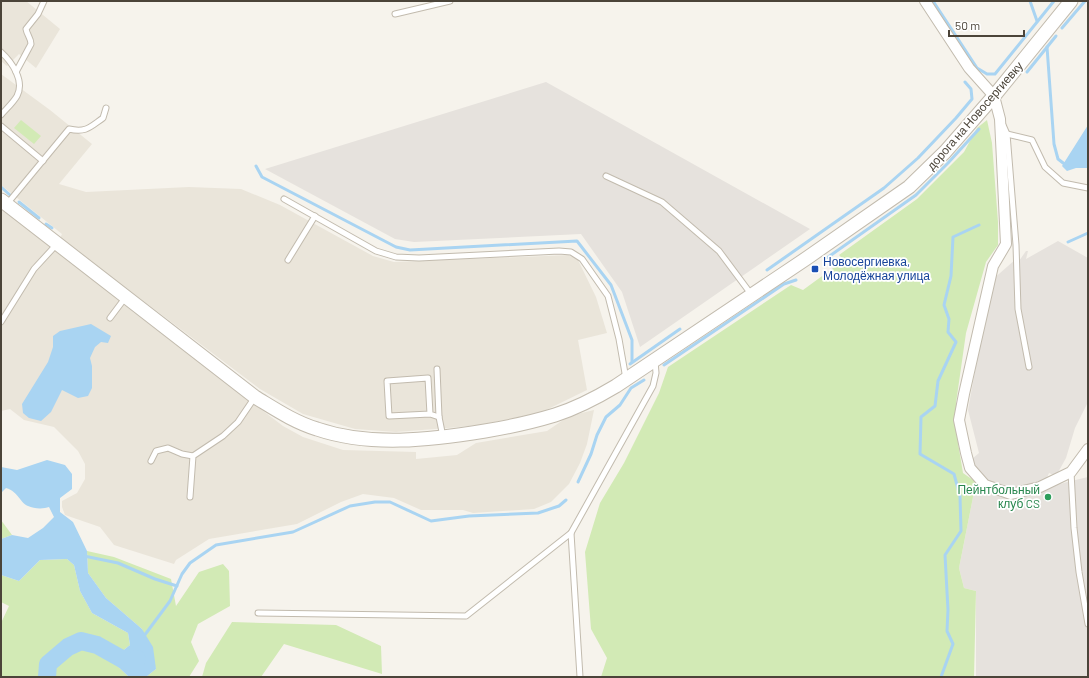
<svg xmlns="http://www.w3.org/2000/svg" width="1089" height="678" viewBox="0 0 1089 678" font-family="Barlow,sans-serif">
	<rect width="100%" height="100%" fill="#f6f3ec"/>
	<g fill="#eae5da">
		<path d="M1,1H26L60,29L36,68L19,54L7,66L1,61Z"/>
		<path d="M1,74L50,110L92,144L59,184L86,192L189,187L241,189L280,205L373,256L394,262L569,255L578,260L596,297L607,333L578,340L587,390L540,413L479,425L448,428L396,432L355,429L303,414L260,389L60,238L62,234L1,185Z"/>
		<path d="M1,207L128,308L283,426L303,437L343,450L416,452V459L457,455L476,443L547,431L569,416L594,410L587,444L580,463L569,484L551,502L534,509L473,513L463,510H421L394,498L363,494L341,502L297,524L209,539L176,560L174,564L114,545L100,527L65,515L62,507V501L77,493L85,479V464L78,451L54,427L24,420L10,409L1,411Z"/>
	</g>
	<g fill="#e6e2dd">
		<path d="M546,82L810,229L640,347L622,292L581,234L414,242L395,239L265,169Z"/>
		<path d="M1058,241L1088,258V402L1075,428L1066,458L1056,476L1049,473L1046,480L1030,487L1010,491L991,484L977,470L972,459L979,453L968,410L988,299L992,280L1016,259L1019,261L1026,251H1028L1026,259Z"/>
		<path d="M1088,477V677H976V591L964,588L959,568L976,482L1013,498L1067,482Z"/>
	</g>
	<g fill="#d2eab5">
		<path d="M21,120L41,136L34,144L14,128Z"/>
		<path d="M987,120L992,143L998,222V245L986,262L966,333L956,403L958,443L963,473L976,482L959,568L964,588L976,591L974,677H601L607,658L591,629L585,552L600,503L624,463L659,393L668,367L791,285L803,290L844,260L839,255L917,199L964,152L977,128Z"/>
		<path d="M1,520L12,535L1,539Z"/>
		<path d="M87,551L114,557L171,579L176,606L199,572L223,564L229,571L230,606L198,624L191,642L199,661L189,677H146L156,669L142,629L106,598L88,573Z"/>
		<path d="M67,559L74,565L80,591L92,613L128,633L130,645L111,660L129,677H1V623L9,606L1,602V575L19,581L40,560Z"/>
		<path d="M232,622L336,625L381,646L382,674L284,644L261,677H202L206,663Z"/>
	</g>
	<g fill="#a9d4f2">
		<path d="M1088,125V168H1076L1067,171L1062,166Z"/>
		<path d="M91,324L111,336L108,343L101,342L95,347L90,358L92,366V388L88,396L78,398L62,390L51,412L41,421L29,418L23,413L22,404L48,362L53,347V336L60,331Z"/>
		<path d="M47,460L65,465L72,474V489L60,498V512L73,522L87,551L88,573L106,598L142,629L153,647L156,669L146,677H129L111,660L130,645L128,633L92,613L80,591L74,565L67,559L40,560L19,581L1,575V539L12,535L28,538L43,528L54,517L49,507C44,509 34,509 28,506C19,502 19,492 6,488L1,493V467L17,470Z"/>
	</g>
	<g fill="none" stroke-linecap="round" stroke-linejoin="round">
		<g stroke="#a9d4f2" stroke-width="3">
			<path d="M933,1L977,68L987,74H995L1054,1"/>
			<path d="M1030,1L1037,21"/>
			<path d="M1062,28L1085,1"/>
			<path d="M1047,47L1054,144L1058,159L1067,166"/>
			<path d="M1027,72L1056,36"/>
			<path d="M256,166L262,177L396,247L410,250L577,241L611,285L632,340V362"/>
			<path d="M1,187L10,195"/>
			<path d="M19,202L39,218"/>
			<path d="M46,224L52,228"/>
			<path d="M1068,242L1088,233"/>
			<path d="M824,260L916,195L948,163L979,129"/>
			<path d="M767,270L884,188L918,158L956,118L972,99L971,89L965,82"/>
			<path d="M630,364L680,329"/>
			<path d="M664,365L784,284L796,280"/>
			<path d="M578,482L591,454L597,435L606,417L620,405L631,388L644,380"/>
			<path d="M84,556L118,563L155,579L177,586"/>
			<path d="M144,636L170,601L182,574L190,563L216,545L293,532L350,506L375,502H390L431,521L469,516L538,513L559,506L566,500"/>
			<path d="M941,677L953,644L947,631L948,610L945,555L961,531L960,496L954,474L920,454L921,417L935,406L938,381L956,342L948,332L949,319L944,305L951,276L953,237L979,225"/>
		</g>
		<path stroke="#a9d4f2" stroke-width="18" d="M47,677L48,664L68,647L81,641L97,645L122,659L134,663L137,659"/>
		<defs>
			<g id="service">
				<path d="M395,14L450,1"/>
				<path d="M1,52C12,62 25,81 17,96C13,103 6,109 1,115"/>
				<path d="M16,72L31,44C31,38 27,35 26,29L38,14L44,1"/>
				<path d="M1003,125L1007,134L1016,245L1018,309L1029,367"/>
				<path d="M1,126L43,161"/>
				<path d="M1007,134L1032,140L1045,167L1063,183L1088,188"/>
				<path d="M606,176L662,202L719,251L751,294"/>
				<path d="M284,199L376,251L396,257L419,258L559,251L571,252L582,259L608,296L619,339L626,379"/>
				<path d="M7,204L69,129C86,133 90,127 103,118L106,108"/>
				<path d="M288,260L315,216"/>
				<path d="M110,318L125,298"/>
				<path d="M1,322L34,269L57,244"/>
				<path d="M437,369L439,417L443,437"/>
				<path d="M430,414L428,378L387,381L389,416L430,414L439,417"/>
				<path d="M151,461L156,451L168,448L182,454L193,456"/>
				<path d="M1071,472L1074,528L1079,572L1088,624"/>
				<path d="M190,497L193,456L223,436L238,422L255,397"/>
				<path d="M571,533L580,677"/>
				<path d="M258,613L466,616L571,533L653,386L656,373L655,361"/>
			</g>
			<path id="minor" d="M925,1L969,68L994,96L1000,119L1006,244L993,266L964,394L959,420L966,453L970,468L985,485L1011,494L1040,487L1071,472L1088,449"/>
			<path id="tertiary" d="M1,200L255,397C275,409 294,422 317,429C370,447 430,440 485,431C509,427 532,422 555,415C577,408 596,398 616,386L807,258L909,187L945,152L994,96L1071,1"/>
		</defs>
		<use href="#service" stroke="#c2bbae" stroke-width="7"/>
		<use href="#minor" stroke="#c2bbae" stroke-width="12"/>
		<use href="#tertiary" stroke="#c2bbae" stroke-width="15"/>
		<use href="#service" stroke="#fff" stroke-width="5"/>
		<use href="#minor" stroke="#fff" stroke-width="10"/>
		<use href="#tertiary" stroke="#fff" stroke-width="13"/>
	</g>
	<rect fill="#1a4fb4" stroke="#fff" stroke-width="1.5" x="811" y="265" width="8" height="8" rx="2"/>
	<circle fill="#2e9e5b" stroke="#fff" stroke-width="1.5" cx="1048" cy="497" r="4"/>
	<g text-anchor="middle" stroke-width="3.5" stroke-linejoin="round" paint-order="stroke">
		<g font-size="12" fill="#4b4439" stroke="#fff">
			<text transform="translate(975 116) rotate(-49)" y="4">дорога на Новосергиевку</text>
		</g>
		<g font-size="12" fill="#164399" stroke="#fff" text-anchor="start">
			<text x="823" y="266">Новосергиевка,<tspan x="823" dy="14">Молодёжная улица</tspan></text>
		</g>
		<g font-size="12" fill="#27864d" stroke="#fff" text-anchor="end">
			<text x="1040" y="494">Пейнтбольный<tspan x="1040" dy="14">клуб CS</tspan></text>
		</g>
	</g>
	<rect width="1089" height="678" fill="none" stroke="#4b4439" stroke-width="4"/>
	<path d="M949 30v6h75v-6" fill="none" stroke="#4b4439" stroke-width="2"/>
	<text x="955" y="30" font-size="12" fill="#4b4439" stroke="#ffffff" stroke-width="3" paint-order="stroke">50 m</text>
</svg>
